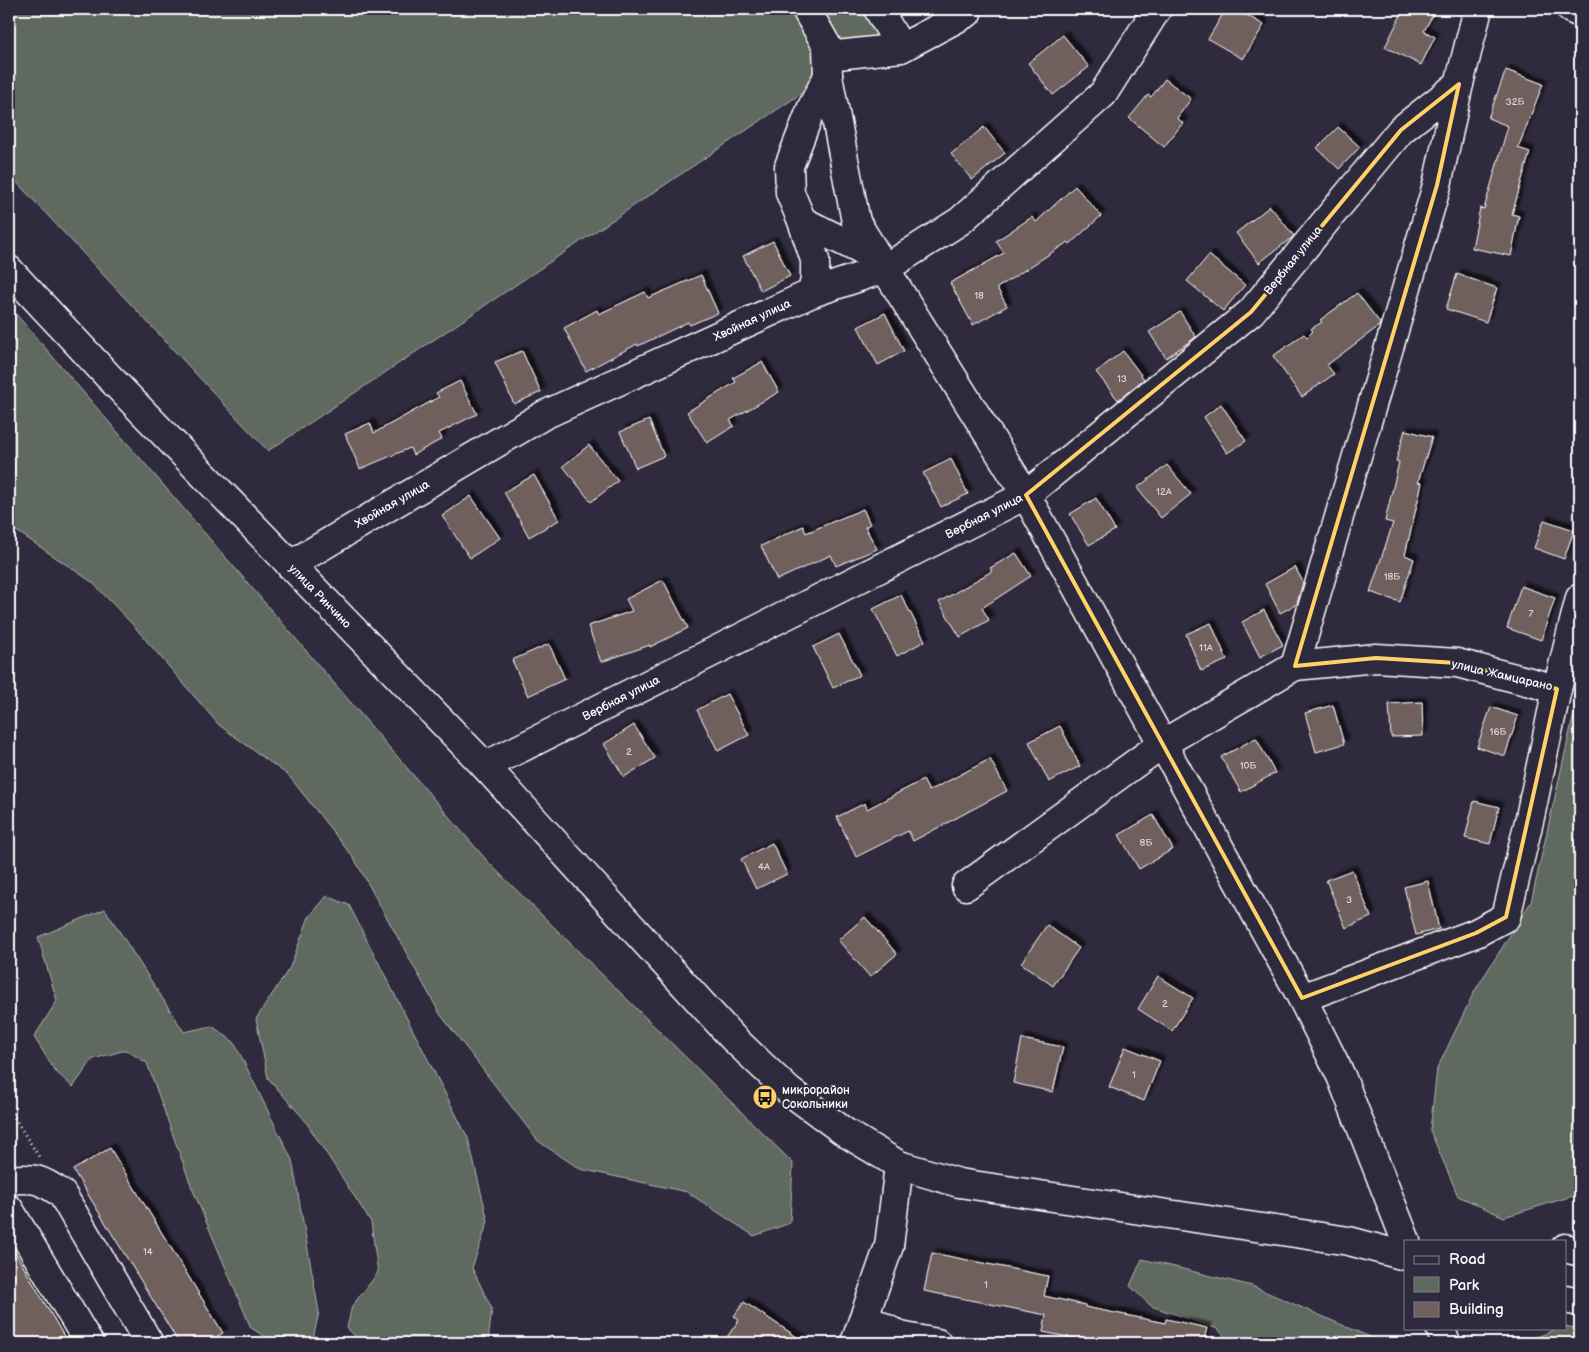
<svg xmlns="http://www.w3.org/2000/svg" width="1589" height="1352" viewBox="0 0 1589 1352" font-family="'Balsamiq Sans',sans-serif">
	<defs>
		<filter id="shadow"><feDropShadow dx="4.5" dy="-4.5" stdDeviation="1" flood-color="#0009"/></filter>
	</defs>
	<rect width="100%" height="100%" fill="#2f2a3d"/>
	<filter id="ink" filterUnits="userSpaceOnUse"><feTurbulence type="fractalNoise" baseFrequency=".02" numOctaves="2"/><feDisplacementMap in="SourceGraphic" scale="10" xChannelSelector="R" yChannelSelector="G"/><feConvolveMatrix kernelMatrix="1 2 1 2 8 2 1 2 1" color-interpolation-filters="sRGB"/></filter>
	<g filter="url(#ink)">
		<g fill="#5e695e" stroke="#aeb4ae">
			<path d="M9,9H905L887,36L268,451L9,174Z"/>
			<path d="M9,306L489,863L793,1163L790,1223L754,1236L687,1192L580,1169L538,1141L440,1014L355,860L289,776L219,725L133,625L92,582L9,526Z"/>
			<path d="M1580,687V1178L1576,1195L1504,1217L1458,1196L1430,1130L1437,1069L1474,992L1531,902Z"/>
			<path d="M327,896L349,905L468,1138L488,1221L472,1268L492,1309L488,1341L483,1343H362L347,1328L352,1306L378,1273L371,1222L304,1119L268,1078L256,1019L290,967L309,917Z"/>
			<path d="M105,909L184,1032L212,1026L234,1042L292,1160L319,1312L312,1343H275L251,1328L192,1188L147,1063L126,1050L93,1059L73,1087L55,1071L34,1037L57,1001L38,937Z"/>
			<path d="M1142,1259L1252,1286L1384,1343H1230L1218,1329L1151,1306L1130,1286Z"/>
			<path d="M1565,1326L1580,1329V1343H1521L1560,1328H1565Z"/>
		</g>
		<g fill="#6f605d" stroke="#fff" filter="url(#shadow)">
			<path d="M1226,9H1236L1264,25L1243,59L1208,39Z"/>
			<path d="M1404,9H1436L1424,31L1435,37L1421,65L1385,47Z"/>
			<path d="M1063,35L1089,67L1053,95L1028,63Z"/>
			<path d="M1506,70L1543,84L1518,148L1530,152L1512,214L1519,216L1511,256L1472,248L1480,208L1484,209L1508,126L1488,118Z"/>
			<path d="M1165,79L1191,99L1177,118L1183,123L1164,147L1129,118L1148,95L1151,97Z"/>
			<path d="M984,127L1005,153L972,180L951,154Z"/>
			<path d="M1338,127L1360,147L1339,169L1317,148Z"/>
			<path d="M1075,186L1101,216L1070,244L1068,242L997,288L1007,306L973,325L950,283L1004,253L996,241L1032,217L1036,222Z"/>
			<path d="M1270,206L1294,236L1259,263L1236,233Z"/>
			<path d="M773,241L790,276L761,291L743,256Z"/>
			<path d="M1209,255L1245,285L1223,311L1187,281Z"/>
			<path d="M1457,274L1497,288L1486,322L1446,309Z"/>
			<path d="M701,275L718,313L690,325L688,322L638,346L637,344L586,371L564,328L597,310L599,314L645,292L648,298Z"/>
			<path d="M1357,293L1380,323L1379,326L1327,365L1334,374L1302,397L1273,356L1304,334L1307,337L1313,331L1311,329L1322,322L1320,320Z"/>
			<path d="M1180,312L1196,337L1166,358L1149,332Z"/>
			<path d="M885,313L904,351L878,365L858,327Z"/>
			<path d="M522,351L541,392L514,404L495,362Z"/>
			<path d="M1123,351L1144,379L1118,400L1096,372Z"/>
			<path d="M762,362L779,392L730,420L734,426L707,443L687,412L736,382L733,378Z"/>
			<path d="M460,381L477,414L439,433L442,439L413,455L410,448L360,469L345,434L370,423L374,433L439,397L436,393Z"/>
			<path d="M1221,404L1246,441L1227,453L1204,417Z"/>
			<path d="M649,420L664,456L636,468L620,432Z"/>
			<path d="M1405,430L1432,437L1418,482L1422,483L1405,555L1414,559L1400,602L1370,592L1393,523L1385,521L1399,462L1396,461Z"/>
			<path d="M589,445L618,481L591,502L563,466Z"/>
			<path d="M951,459L968,494L941,507L923,473Z"/>
			<path d="M1167,465L1191,494L1161,518L1137,488Z"/>
			<path d="M534,475L559,520L529,537L504,492Z"/>
			<path d="M471,496L500,538L470,558L442,516Z"/>
			<path d="M1096,498L1115,530L1089,545L1070,514Z"/>
			<path d="M863,509L870,524L865,527L877,549L836,566L831,555L777,580L761,546L803,526L806,533Z"/>
			<path d="M1544,520L1574,530L1564,559L1534,548Z"/>
			<path d="M1016,553L1031,576L982,608L989,620L960,637L939,602L992,571L990,568Z"/>
			<path d="M1295,567L1303,582L1297,604L1280,613L1265,584Z"/>
			<path d="M663,580L688,628L650,647V645L601,662L588,626L632,611L626,599Z"/>
			<path d="M1521,586L1555,598L1541,640L1507,628Z"/>
			<path d="M901,595L925,641L897,656L873,609Z"/>
			<path d="M1264,610L1283,645L1260,657L1242,622Z"/>
			<path d="M1211,623L1227,660L1201,671L1186,634Z"/>
			<path d="M839,634L860,675L833,688L813,647Z"/>
			<path d="M549,644L565,679L528,696L512,660Z"/>
			<path d="M727,694L749,735L718,751L697,710Z"/>
			<path d="M1422,702L1423,736L1391,737L1389,704Z"/>
			<path d="M1333,705L1344,744L1316,752L1305,713Z"/>
			<path d="M1491,707L1518,716L1505,756L1477,747Z"/>
			<path d="M634,725L655,758L624,777L604,744Z"/>
			<path d="M1060,726L1080,766L1049,782L1029,742Z"/>
			<path d="M1256,738L1275,773L1241,792L1221,757Z"/>
			<path d="M990,759L1007,791L913,841L908,831L856,857L837,817L865,803L867,809L923,780L929,791Z"/>
			<path d="M1474,801L1499,807L1490,844L1465,838Z"/>
			<path d="M1153,815L1173,849L1139,869L1119,835Z"/>
			<path d="M772,843L787,874L756,889L741,859Z"/>
			<path d="M1352,870L1371,917L1346,928L1326,880Z"/>
			<path d="M1428,881L1439,929L1416,935L1404,887Z"/>
			<path d="M865,917L897,954L870,977L838,940Z"/>
			<path d="M1047,925L1079,948L1053,986L1021,963Z"/>
			<path d="M1158,976L1193,998L1172,1031L1138,1009Z"/>
			<path d="M1022,1039L1063,1047L1053,1092L1013,1083Z"/>
			<path d="M1125,1047L1160,1061L1144,1101L1109,1087Z"/>
			<path d="M110,1148L223,1333L206,1343H179L73,1170Z"/>
			<path d="M9,1242L68,1343H18L9,1328Z"/>
			<path d="M932,1253L1048,1276L1044,1296L1085,1305V1307L1165,1323L1166,1319L1207,1328L1203,1343H1098L1043,1332L1046,1315L924,1291Z"/>
			<path d="M744,1302L806,1343H737L727,1337L739,1320L734,1316Z"/>
		</g>
		<g fill="none" stroke-linecap="round" stroke-linejoin="round">
			<defs>
				<g id="minor">
					<path d="M806,9L827,46L828,76L856,222L1026,495L1302,998L1341,1076L1406,1241"/>
					<path d="M878,9L901,48"/>
					<path d="M1571,9L1580,13"/>
					<path d="M828,56L901,48L967,13"/>
					<path d="M802,221L879,259"/>
					<path d="M9,270L109,377L485,766L733,1038L789,1091L846,1133L899,1165L959,1183L1349,1241L1405,1256"/>
					<path d="M812,293L815,279V260L802,221L790,193L789,166L812,107L828,76"/>
					<path d="M290,565L544,415L812,293L886,268L960,221L1103,94L1157,9"/>
					<path d="M1295,666L1376,658L1457,663L1557,689L1580,598"/>
					<path d="M485,766L1026,495L1251,312L1401,130L1459,84L1478,9"/>
					<path d="M966,886L1162,744L1295,666L1437,185L1459,84"/>
					<path d="M1302,998L1476,933L1506,917L1530,817L1557,689"/>
					<path d="M9,1180C34,1177 41,1179 62,1194L149,1343"/>
					<path d="M9,1209L89,1343"/>
					<path d="M1565,1248L1580,1252"/>
					<path d="M1565,1299L1580,1302"/>
					<path d="M864,1317L900,1336L904,1343"/>
					<path d="M1440,1328L1446,1343"/>
					<path d="M900,1336L937,1343"/>
					<path d="M855,1343L889,1246L899,1165"/>
				</g>
			</defs>
			<use href="#minor" stroke="#fff" stroke-width="31"/>
			<path stroke="#fff" stroke-width="3" stroke-dasharray="1 4" stroke-linecap="butt" d="M9,1109L39,1157"/>
			<use href="#minor" stroke="#2f2a3d" stroke-width="28"/>
		</g>
	</g>
	<path fill="none" stroke="#ffd166" stroke-width="4" stroke-linejoin="round" d="M1459,84L1437,185L1295,666L1376,658L1457,663L1557,689L1506,917L1476,933L1302,998L1026,495L1251,312L1401,130Z"/>
	<defs>
		<symbol id="bus-disc" viewBox="-11 -11 22 22"><circle r="9.5" fill="#ffd166" stroke="#2f2a3d"/><path d="M-5-6H5V4H4V6H2V4H-2V6H-4V4H-5ZM-3.5-4V0h7V-4ZM-3.5 1.2v1.5H-2V1.2ZM2 1.2v1.5H3.5V1.2Z" fill="#111"/></symbol>
	</defs>
	<g fill-rule="evenodd">
		<use href="#bus-disc" x="751" y="1083" width="28" height="28"/>
	</g>
	<g text-anchor="middle" stroke-width="4.5" stroke-linejoin="round" paint-order="stroke">
		<g font-size="10" fill="#dbd7d6">
			<text x="1515" y="105">32Б</text>
			<text x="979" y="299">18</text>
			<text x="1122" y="382">13</text>
			<text x="1164" y="495">12А</text>
			<text x="1392" y="580">18Б</text>
			<text x="1531" y="617">7</text>
			<text x="1206" y="651">11А</text>
			<text x="1498" y="735">16Б</text>
			<text x="629" y="755">2</text>
			<text x="1248" y="769">10Б</text>
			<text x="1146" y="846">8Б</text>
			<text x="764" y="870">4А</text>
			<text x="1349" y="903">3</text>
			<text x="1165" y="1007">2</text>
			<text x="1134" y="1078">1</text>
			<text x="148" y="1255">14</text>
			<text x="986" y="1288">1</text>
		</g>
		<g font-size="12" fill="#fff" stroke="#2f2a3d">
			<text transform="translate(1293 260) rotate(-51)" y="4">Вербная улица</text>
			<text transform="translate(752 320) rotate(-25)" y="4">Хвойная улица</text>
			<text transform="translate(392 504) rotate(-30)" y="4">Хвойная улица</text>
			<text transform="translate(984 516) rotate(-27)" y="4">Вербная улица</text>
			<text transform="translate(320 596) rotate(46)" y="4">улица Ринчино</text>
			<text transform="translate(1502 675) rotate(13)" y="4">улица Жамцарано</text>
			<text transform="translate(621 698) rotate(-27)" y="4">Вербная улица</text>
		</g>
		<g font-size="12" fill="#fff" stroke="#2f2a3d" text-anchor="start">
			<text x="782" y="1094">микрорайон<tspan x="782" dy="14">Сокольники</tspan></text>
		</g>
	</g>
	<rect width="1589" height="1352" fill="none" stroke="#2f2a3d" stroke-width="30"/>
	<rect x="15" y="15" width="1559" height="1322" fill="none" stroke="#fff" stroke-width="2" filter="url(#ink)"/>
	<rect x="1404" y="1240" width="162" height="90" fill="#2f2a3d" stroke="#827f8b"/>
	<rect x="1414" y="1256" width="25" height="8" fill="#2f2a3d" stroke="#827f8b"/>
	<text x="1449" y="1264" font-size="15" fill="#ffffff">Road</text>
	<rect x="1414" y="1277" width="25" height="15" fill="#5e695e" stroke="#827f8b"/>
	<text x="1449" y="1290" font-size="15" fill="#ffffff">Park</text>
	<rect x="1414" y="1302" width="25" height="15" fill="#6f605d" stroke="#827f8b"/>
	<text x="1449" y="1314" font-size="15" fill="#ffffff">Building</text>
</svg>
